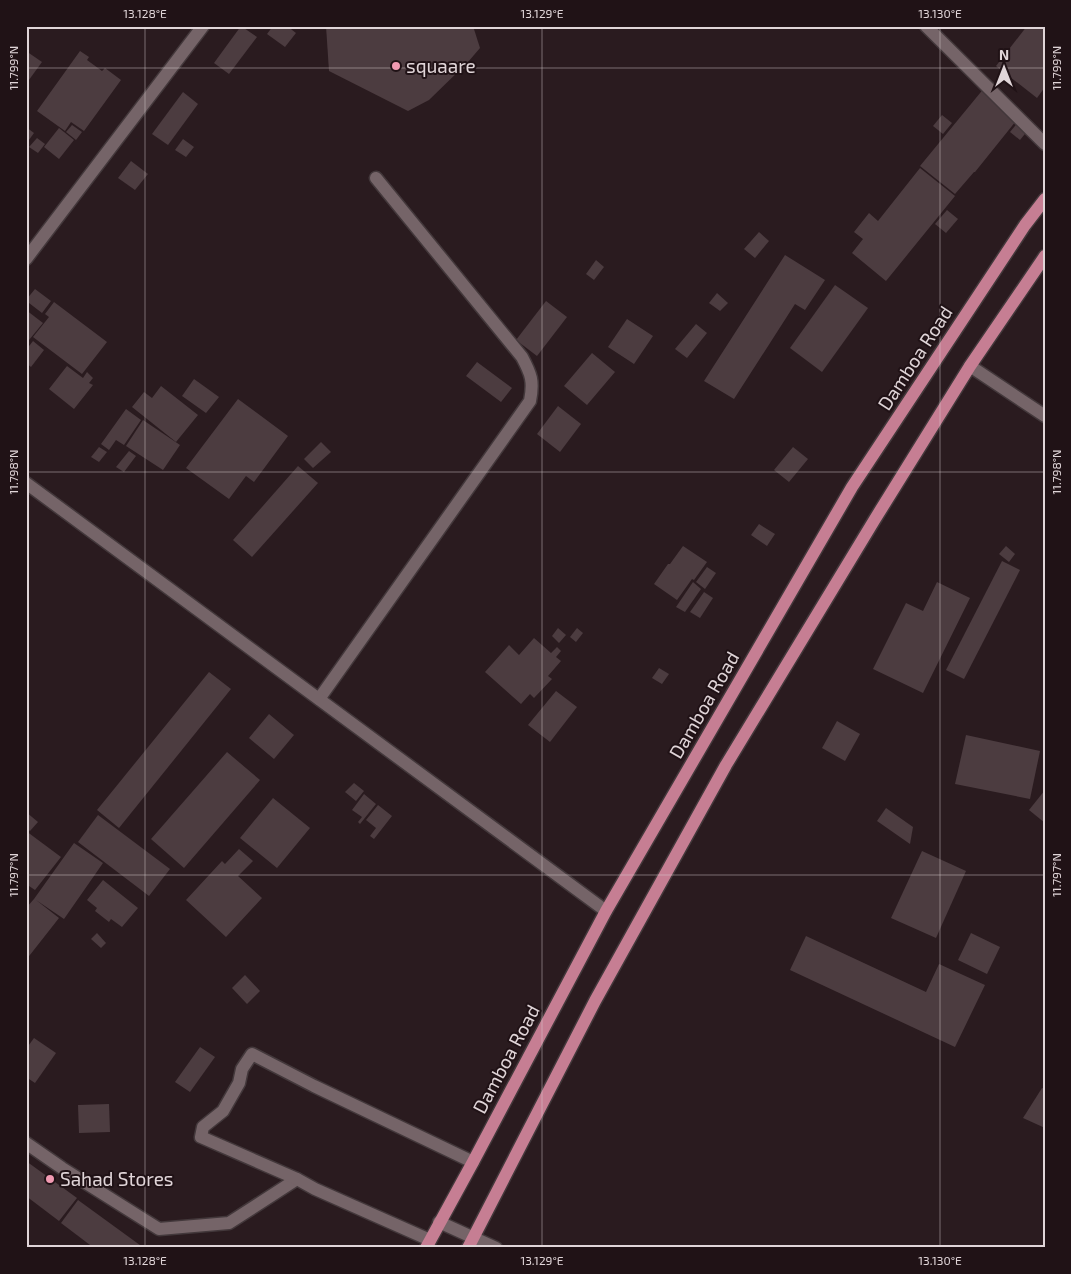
<svg xmlns="http://www.w3.org/2000/svg" width="1071" height="1274" viewBox="0 0 1071 1274" font-family="'Exo 2',sans-serif">
	<rect width="100%" height="100%" fill="#2a1b1f"/>
	<g fill="#4c3c40">
		<path d="M241,26L257,37L229,74L214,63Z"/>
		<path d="M273,26H287L296,33L285,47L267,34Z"/>
		<path d="M326,26H473L480,48L468,62L429,100L408,111L329,71Z"/>
		<path d="M1027,26H1045V87L1037,98L996,66Z"/>
		<path d="M26,51L42,62L26,84Z"/>
		<path d="M80,51L89,57L87,60L102,71L105,68L121,80L84,131L71,122L65,131L37,111Z"/>
		<path d="M985,87L1020,116L975,172H974L955,194L920,166Z"/>
		<path d="M183,92L198,104L168,145L152,134Z"/>
		<path d="M942,115L952,123L943,134L933,126Z"/>
		<path d="M1023,116L1033,124L1020,140L1010,132Z"/>
		<path d="M72,125L82,132L76,140L66,132Z"/>
		<path d="M26,127L34,133L26,144Z"/>
		<path d="M59,128L74,140L59,159L44,147Z"/>
		<path d="M37,138L45,144L38,153L29,147Z"/>
		<path d="M183,139L194,147L186,157L175,150Z"/>
		<path d="M131,161L148,174L135,190L118,178Z"/>
		<path d="M920,168L955,196L886,281L852,253L863,239L854,232L869,213L878,221Z"/>
		<path d="M947,210L958,219L946,233L935,224Z"/>
		<path d="M759,232L769,241L755,258L744,249Z"/>
		<path d="M785,255L825,280L805,310L795,304L734,399L704,381Z"/>
		<path d="M596,260L604,267L594,280L586,274Z"/>
		<path d="M835,285L868,308L822,372L790,348Z"/>
		<path d="M35,289L51,301L42,313L29,303L26,306V300Z"/>
		<path d="M717,293L728,303L720,311L709,303Z"/>
		<path d="M546,301L567,317L537,356L516,340Z"/>
		<path d="M54,302L107,342L82,374L33,337L49,317L45,314Z"/>
		<path d="M26,310L43,323L29,340L26,338Z"/>
		<path d="M627,319L653,336L634,364L608,347Z"/>
		<path d="M696,324L707,333L687,358L675,349Z"/>
		<path d="M33,341L44,350L31,367L26,363V350Z"/>
		<path d="M592,353L615,372L587,405L564,386Z"/>
		<path d="M477,362L512,388L501,402L466,376Z"/>
		<path d="M67,366L83,378L87,372L93,378L89,383L93,385L74,409L49,389Z"/>
		<path d="M194,379L219,397L206,413L182,396Z"/>
		<path d="M161,386L198,415L176,442L132,407L144,392L152,398Z"/>
		<path d="M238,399L288,436L254,482L246,476L229,499L186,468Z"/>
		<path d="M558,406L581,424L560,452L537,434Z"/>
		<path d="M126,409L141,420L124,445L116,440L109,450L101,444Z"/>
		<path d="M143,420L180,445L163,470L126,446Z"/>
		<path d="M321,442L331,452L313,468L304,459Z"/>
		<path d="M99,447L107,452L99,462L91,457Z"/>
		<path d="M793,447L808,459L789,482L774,470Z"/>
		<path d="M129,451L136,456L124,472L116,467Z"/>
		<path d="M298,466L318,483L252,557L233,540Z"/>
		<path d="M759,524L775,534L767,546L751,535Z"/>
		<path d="M683,546L707,562L694,580L692,579L677,600L654,584L668,564H670Z"/>
		<path d="M1006,546L1015,554L1009,562L999,554Z"/>
		<path d="M1002,561L1020,570L964,679L946,670Z"/>
		<path d="M707,567L716,573L705,589L696,582Z"/>
		<path d="M693,582L701,589L685,612L676,607Z"/>
		<path d="M937,582L970,598L923,693L873,669L906,603L923,611Z"/>
		<path d="M704,592L713,598L700,618L690,612Z"/>
		<path d="M558,628L566,635L559,643L552,636Z"/>
		<path d="M577,628L583,633L576,642L570,637Z"/>
		<path d="M534,638L551,653L557,647L561,651L556,657L561,661L548,676L552,679L534,698L530,694L521,704L485,672L509,645L519,655Z"/>
		<path d="M659,668L669,674L662,684L652,678Z"/>
		<path d="M209,672L231,689L119,828L97,810Z"/>
		<path d="M556,691L577,707L550,742L528,725Z"/>
		<path d="M269,714L294,735L274,759L249,738Z"/>
		<path d="M837,721L860,734L845,761L822,748Z"/>
		<path d="M966,735L1040,751L1030,799L955,784Z"/>
		<path d="M227,752L260,780L184,868L151,839Z"/>
		<path d="M354,783L364,791L356,801L345,792Z"/>
		<path d="M1045,790V823L1029,810Z"/>
		<path d="M364,794L376,804L360,824L358,822L362,817L352,810Z"/>
		<path d="M273,798L310,828L277,868L240,838Z"/>
		<path d="M378,805L392,816L374,839L370,836L376,828L366,820Z"/>
		<path d="M886,808L913,827L910,844L877,821Z"/>
		<path d="M26,812L38,822L30,831L26,828Z"/>
		<path d="M98,815L170,869L149,896L78,842Z"/>
		<path d="M26,831L61,857L35,890L26,884Z"/>
		<path d="M74,843L103,863L64,919L36,900L59,918L26,960V908L34,899Z"/>
		<path d="M239,849L253,861L238,876L262,898L226,937L186,900L222,861L225,864Z"/>
		<path d="M922,851L966,871L936,938L891,918Z"/>
		<path d="M103,880L138,908L122,927L111,919L109,922L95,911L97,908L87,900Z"/>
		<path d="M97,933L106,943L101,948L91,939Z"/>
		<path d="M971,933L1000,947L987,974L958,960Z"/>
		<path d="M806,936L926,992L939,964L985,985L955,1047L790,970Z"/>
		<path d="M245,975L260,991L247,1004L232,988Z"/>
		<path d="M34,1038L56,1053L35,1083L26,1077V1049Z"/>
		<path d="M200,1047L215,1057L190,1092L175,1082Z"/>
		<path d="M1042,1088L1045,1089V1128L1023,1118Z"/>
		<path d="M109,1104L110,1132L79,1133L78,1105Z"/>
		<path d="M26,1161L77,1198L59,1221L26,1196Z"/>
		<path d="M78,1200L144,1248H94L61,1223Z"/>
	</g>
	<g fill="none" stroke-linecap="round" stroke-linejoin="round">
		<defs>
			<g id="lane">
				<path d="M926,26L1045,144"/>
				<path d="M319,699L530,401C534,381 531,374 522,357L376,178"/>
			</g>
			<g id="street">
				<path d="M26,259L203,26"/>
				<path d="M970,366L1045,416"/>
				<path d="M26,483L606,911"/>
				<path d="M26,1143L62,1168L159,1229L229,1223L297,1179"/>
				<path d="M439,1222L496,1248"/>
				<path d="M430,1240L315,1189L297,1179L201,1137L203,1127L223,1111L239,1083L242,1069L252,1054L314,1086L473,1162"/>
			</g>
			<g id="primary">
				<path d="M426,1248L473,1162L606,911L852,487L1025,225L1045,199"/>
				<path d="M468,1248L595,1001L726,765L875,519L970,366L1045,256"/>
			</g>
		</defs>
		<use href="#lane" stroke="#43383b" stroke-width="15"/>
		<use href="#street" stroke="#43383b" stroke-width="15"/>
		<use href="#primary" stroke="#43383b" stroke-width="15"/>
		<use href="#lane" stroke="#756468" stroke-width="12"/>
		<use href="#street" stroke="#756468" stroke-width="12"/>
		<use href="#primary" stroke="#c67e93" stroke-width="12"/>
	</g>
	<path fill="none" stroke="#e0d5d8" stroke-width="1" stroke-opacity="0.45" d="M145,26V1248M542,26V1248M940,26V1248M26,68H1045M26,472H1045M26,875H1045"/>
	<g fill="#f19ab2" stroke="#201216" stroke-width="2">
		<circle cx="396" cy="66" r="5"/>
		<circle cx="50" cy="1179" r="5"/>
	</g>
	<g text-anchor="middle" stroke-width="4" stroke-linejoin="round" paint-order="stroke">
		<g font-size="19" fill="#e0d5d8" stroke="#201216" text-anchor="start">
			<text x="406" y="73">squaare</text>
			<text x="60" y="1186">Sahad Stores</text>
		</g>
		<g font-size="19" fill="#e0d5d8" stroke="#201216">
			<text transform="translate(915 358) rotate(-57)" y="7">Damboa Road</text>
			<text transform="translate(704 705) rotate(-60)" y="7">Damboa Road</text>
			<text transform="translate(506 1059) rotate(-62)" y="7">Damboa Road</text>
		</g>
	</g>
	<rect width="1071" height="1274" fill="none" stroke="#201216" stroke-width="55"/>
	<g transform="translate(1004 68)" stroke="#201216" stroke-width="4" paint-order="stroke">
	<path d="M0-4L9 19L0 12L-9 19Z" fill="#e0d5d8"/>
	<text y="-8" font-size="14" font-weight="bold" text-anchor="middle" fill="#e0d5d8">N</text>
	</g>
	<rect x="28" y="28" width="1016" height="1218" fill="none" stroke="#e0d5d8" stroke-width="2"/>
	<g font-size="12" text-anchor="middle" fill="#e0d5d8">
		<text x="145" y="18">13.128°E</text>
		<text x="542" y="18">13.129°E</text>
		<text x="940" y="18">13.130°E</text>
		<text transform="translate(14 68) rotate(-90)" y="4">11.799°N</text>
		<text transform="translate(1057 68) rotate(-90)" y="4">11.799°N</text>
		<text transform="translate(14 472) rotate(-90)" y="4">11.798°N</text>
		<text transform="translate(1057 472) rotate(-90)" y="4">11.798°N</text>
		<text transform="translate(14 875) rotate(-90)" y="4">11.797°N</text>
		<text transform="translate(1057 875) rotate(-90)" y="4">11.797°N</text>
		<text x="145" y="1265">13.128°E</text>
		<text x="542" y="1265">13.129°E</text>
		<text x="940" y="1265">13.130°E</text>
	</g>
</svg>
